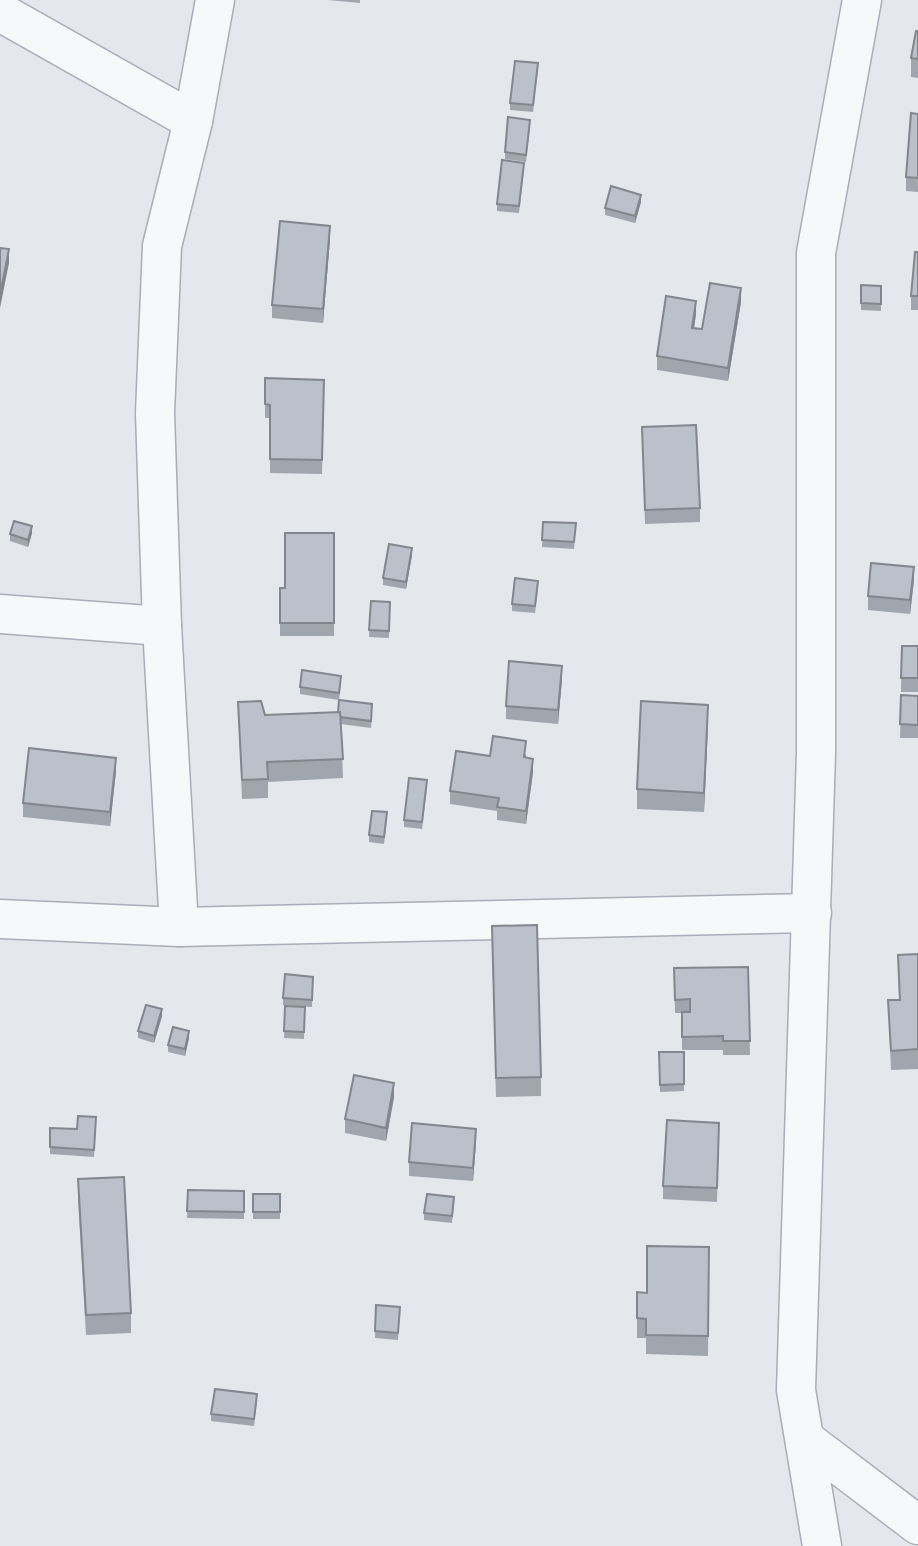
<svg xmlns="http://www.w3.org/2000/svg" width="918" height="1546" viewBox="0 0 918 1546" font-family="'Fira Sans Condensed',sans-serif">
	<rect width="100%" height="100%" fill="#e4e7ec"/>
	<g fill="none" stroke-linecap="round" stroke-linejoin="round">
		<defs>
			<g id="minor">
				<path d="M0,12L193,121"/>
				<path d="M0,614L162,626"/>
				<path d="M0,919L179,927L812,913"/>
				<path d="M179,927L162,626L155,413L162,246L193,121L215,0"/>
				<path d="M806,1440L918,1525"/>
				<path d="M822,1546L796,1390L816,753V253L862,0"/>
			</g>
		</defs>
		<use href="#minor" stroke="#a9aeb7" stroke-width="41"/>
		<use href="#minor" stroke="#f7f8fa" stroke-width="38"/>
	</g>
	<g fill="#a1a5ae">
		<path d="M328,0H360V3Z"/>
		<path d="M918,31V78L911,77V58Z"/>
		<path d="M538,70L533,112L510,110V103Z"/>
		<path d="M918,114V192L906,191V177Z"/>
		<path d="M530,127L526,162L505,159V152Z"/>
		<path d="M524,170L519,213L497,211V204Z"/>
		<path d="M641,202L635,223L605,215V208Z"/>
		<path d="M330,239L323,323L272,318V305Z"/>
		<path d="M918,252V310H911V296Z"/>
		<path d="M861,285L881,286V311L861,310Z"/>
		<path d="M741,302L728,381L657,370V356L696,314L694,328L702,329Z"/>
		<path d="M265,378L324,380L322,474L270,473V418H265Z"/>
		<path d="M642,427L700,508V522L645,524Z"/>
		<path d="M543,522L576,523L574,549L542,547Z"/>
		<path d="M32,533L28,547L10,541V534Z"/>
		<path d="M334,533V636H280V588H285Z"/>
		<path d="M412,555L406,589L383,585V578Z"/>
		<path d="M914,580L910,614L868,610V596Z"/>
		<path d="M538,588L535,613L512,611V604Z"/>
		<path d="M371,601L390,602L389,638L369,637Z"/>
		<path d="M902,646H918V692H901Z"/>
		<path d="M562,679L558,724L506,719V706Z"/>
		<path d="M341,683L339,700L300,694V687Z"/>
		<path d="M901,695L918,696V738H900Z"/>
		<path d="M238,702L265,715L372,711L371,728L341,724L343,778L268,782V798L242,799Z"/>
		<path d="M708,724L704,812L637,809V789Z"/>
		<path d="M526,754V758L533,772L526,824L497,820V811L450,804V791L490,756Z"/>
		<path d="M116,771L110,826L23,817V803Z"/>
		<path d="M427,787L422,829L404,827V820Z"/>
		<path d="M387,819L384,844L369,842V835Z"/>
		<path d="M492,946L541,1077V1096L496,1097Z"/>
		<path d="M918,954V1069L891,1070L888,1000H899L898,955Z"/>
		<path d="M748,967L750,1055H723V1050H682V1013H675L674,968Z"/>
		<path d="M313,984L312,1007L283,1005V998Z"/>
		<path d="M285,1006L305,1007L304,1039L284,1038Z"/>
		<path d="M162,1016L154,1043L138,1038V1031Z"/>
		<path d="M189,1038L185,1056L168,1052V1045Z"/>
		<path d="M659,1052H684V1091L660,1092Z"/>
		<path d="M394,1097L386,1141L345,1133V1119Z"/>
		<path d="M96,1124L94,1157L50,1154V1128L77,1129Z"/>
		<path d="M719,1136L717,1202L663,1199V1186Z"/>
		<path d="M476,1142L473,1181L409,1176V1162Z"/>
		<path d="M78,1179L131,1313V1333L86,1335L78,1199Z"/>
		<path d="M188,1190L244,1191V1219L187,1218Z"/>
		<rect x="253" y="1194" width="27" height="25"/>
		<path d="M454,1204L452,1223L424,1220V1213Z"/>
		<path d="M709,1247L708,1356L646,1354V1338H637V1292L647,1293Z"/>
		<path d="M376,1305L400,1307L398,1340L375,1338Z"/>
		<path d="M257,1401L254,1426L211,1421V1414Z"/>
	</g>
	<g fill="#83868d">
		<path d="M641,195V202L635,223V216Z"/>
		<path d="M330,226V239L323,323V309Z"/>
		<path d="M9,249V263L0,308V295Z"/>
		<path d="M741,288V302L728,381V368Z"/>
		<path d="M696,301V314L692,342V328Z"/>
		<path d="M32,526V533L28,547V540Z"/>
		<path d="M412,548V555L406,589V582Z"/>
		<path d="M914,567V580L910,614V600Z"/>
		<path d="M562,666V679L558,724V710Z"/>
		<path d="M708,705V724L704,812V793Z"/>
		<path d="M116,758V771L110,826V812Z"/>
		<path d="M533,759V772L526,824V811Z"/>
		<path d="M162,1009V1016L154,1043V1036Z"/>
		<path d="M189,1031V1038L185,1056V1049Z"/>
		<path d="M394,1083V1097L386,1141V1128Z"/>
		<path d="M476,1129V1142L473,1181V1168Z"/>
	</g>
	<g fill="#bbc0ca" stroke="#83868d" stroke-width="2">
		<path d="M916,31H918V59L911,58Z"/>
		<path d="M515,61L538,63L533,105L510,103Z"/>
		<path d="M911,113L918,114V178L906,177Z"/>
		<path d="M508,117L530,120L526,155L505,152Z"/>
		<path d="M502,160L524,163L519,206L497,204Z"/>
		<path d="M611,186L641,195L635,216L605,208Z"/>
		<path d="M280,221L330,226L323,309L272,305Z"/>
		<path d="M0,248L9,249L0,295Z"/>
		<path d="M915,252H918V296H911Z"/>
		<path d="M710,283L741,288L728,368L657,356L666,296L696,301L692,328L702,329Z"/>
		<path d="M861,285L881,286V304L861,303Z"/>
		<path d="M265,378L324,380L322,460L270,459V405L265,404Z"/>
		<path d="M696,425L700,508L645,510L642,427Z"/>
		<path d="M14,521L32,526L28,540L10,534Z"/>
		<path d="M543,522L576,523L574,542L542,540Z"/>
		<path d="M285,533H334V623H280V588H285Z"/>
		<path d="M389,544L412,548L406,582L383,578Z"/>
		<path d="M871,563L914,567L910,600L868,596Z"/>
		<path d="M515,578L538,581L535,606L512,604Z"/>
		<path d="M371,601L390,602L389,631L369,630Z"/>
		<path d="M902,646H918V678H901Z"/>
		<path d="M509,661L562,666L558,710L506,706Z"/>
		<path d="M302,670L341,676L339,693L300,687Z"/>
		<path d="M901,695L918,696V725L900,724Z"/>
		<path d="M339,700L372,704L371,721L340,717V712H338Z"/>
		<path d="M261,701L265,715L340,712L343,759L267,762L268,779L242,780L238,702Z"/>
		<path d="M641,701L708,705L704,793L637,789Z"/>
		<path d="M493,736L526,741L524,757L533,759L526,811L497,807L499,798L450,791L456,751L490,756Z"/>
		<path d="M29,748L116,758L110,812L23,803Z"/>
		<path d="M409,778L427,780L422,822L404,820Z"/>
		<path d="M372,811L387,812L384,837L369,835Z"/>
		<path d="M537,925L541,1077L496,1078L492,926Z"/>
		<path d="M918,954V1049L891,1051L888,1000H900L898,955Z"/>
		<path d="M748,967L750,1041H723V1036L682,1037V1012H690V999L675,1000L674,968Z"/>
		<path d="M285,974L313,977L312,1000L283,998Z"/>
		<path d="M146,1005L162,1009L154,1036L138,1031Z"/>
		<path d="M285,1006L305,1007L304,1032L284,1031Z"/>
		<path d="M173,1027L189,1031L185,1049L168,1045Z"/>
		<path d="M659,1052H684V1084L660,1085Z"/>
		<path d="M354,1075L394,1083L386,1128L345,1119Z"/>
		<path d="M78,1116L96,1117L94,1150L50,1147V1128L77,1129Z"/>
		<path d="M667,1120L719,1123L717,1188L663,1186Z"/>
		<path d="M412,1123L476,1129L473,1168L409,1162Z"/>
		<path d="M124,1177L131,1313L86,1315L78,1179Z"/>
		<path d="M188,1190L244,1191V1212L187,1211Z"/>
		<rect x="253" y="1194" width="27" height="18"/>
		<path d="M427,1194L454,1197L452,1216L424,1213Z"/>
		<path d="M647,1246L709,1247L708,1336L646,1335V1319L637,1318V1292L647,1293Z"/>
		<path d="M376,1305L400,1307L398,1333L375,1331Z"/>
		<path d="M215,1389L257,1394L254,1419L211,1414Z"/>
	</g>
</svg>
